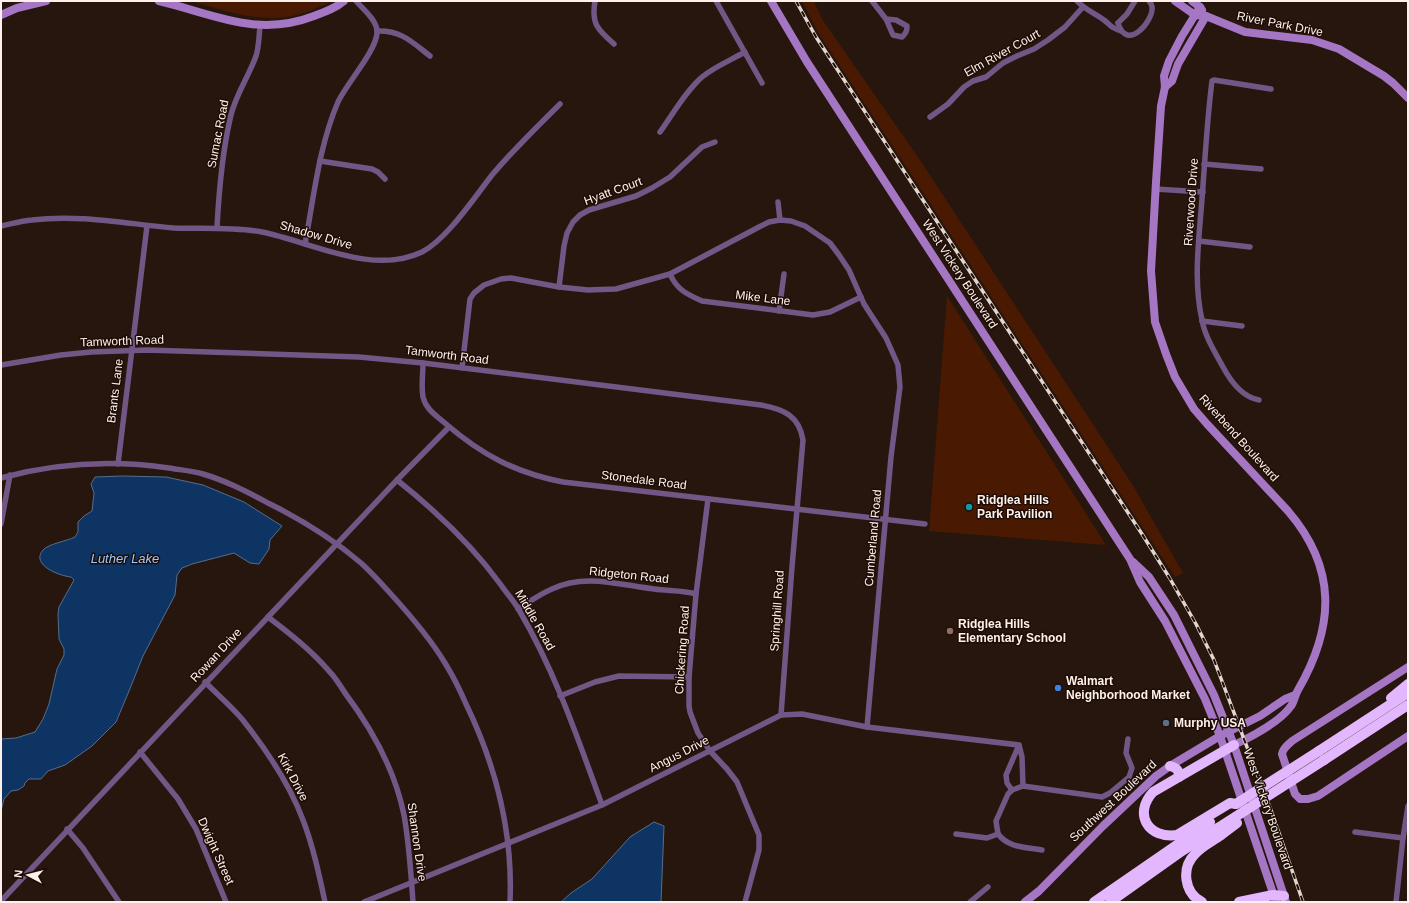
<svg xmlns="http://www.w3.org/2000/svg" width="1409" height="903" viewBox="0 0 1409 903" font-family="Helvetica,sans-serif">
	<rect width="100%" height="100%" fill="#27160e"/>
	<g fill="#491a01">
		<path d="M191,1H331C282,30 241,16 191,1Z"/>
		<path d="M802,1H814L822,19L922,163L1132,484L1183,573L1175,577L819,34Z"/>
		<path d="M947,296L1106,545L929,531Z"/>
	</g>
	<g fill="#0e3464" stroke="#566d8c">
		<path d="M122,476L166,477L203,485L244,502L282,526L270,540L269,549L259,564L250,563L234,553L192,564L182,568L177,575L175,595L143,656L129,691L116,722L92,746L65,765L48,771L41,779H29L25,783L24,786L18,790L11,791L4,799L1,811V739L16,738L35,732L43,719L49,704L57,669L64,655V649L59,639L58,614L59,607L74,580L71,577C60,576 30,565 43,550C48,544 67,541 75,537L78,532V522L84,516L92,511L94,493L91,484L95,477Z"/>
		<path d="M654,822L664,826L661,902H561L571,893L592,879L630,837Z"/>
	</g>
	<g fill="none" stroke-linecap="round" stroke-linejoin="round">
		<g stroke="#725685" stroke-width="5.5">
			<path d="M595,1C591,24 598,30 614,44"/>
			<path d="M716,1L762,83"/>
			<path d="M872,1L886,19L893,35L902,37C906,33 907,31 907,26L896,20L886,19"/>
			<path d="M1077,1C1085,10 1095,13 1104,20C1112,26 1109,27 1121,31"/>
			<path d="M1118,23C1127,53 1154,20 1152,7C1152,5 1150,2 1149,1"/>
			<path d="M1118,23L1127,14L1135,1"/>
			<path d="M377,31C401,30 412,42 430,56"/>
			<path d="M930,117L948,104L964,87L973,81L986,77L1003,63L1017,56L1034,49L1048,40L1065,27L1083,7"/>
			<path d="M660,132C673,114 685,92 702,77C714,67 731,60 745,52"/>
			<path d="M320,161L372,169L378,172L385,179"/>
			<path d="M1204,164L1261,169"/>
			<path d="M1155,189L1203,192"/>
			<path d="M778,202L780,220"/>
			<path d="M1,226C11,224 21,221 32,220C79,214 127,224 174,228C204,229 233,227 262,232C312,242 372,276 422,252C447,239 474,198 492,175C513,150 537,127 560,104"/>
			<path d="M217,227C219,190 222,152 231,115C236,94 249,76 256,56C259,47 259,35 260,26"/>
			<path d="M1199,241L1250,247"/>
			<path d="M305,244C314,196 319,146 338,102C347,83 376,51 377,33C378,21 363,9 356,1"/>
			<path d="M670,274C677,290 687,294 702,301L813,315L830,312L861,297"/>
			<path d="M559,287L564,246L567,233L573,222L580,215L589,210L636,196L652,188L670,177L702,147L715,142"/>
			<path d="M779,311L784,274"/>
			<path d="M1202,321L1242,326"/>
			<path d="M423,363C423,374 421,386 423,397C426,410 437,416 446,424C482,455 516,473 563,482L925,524"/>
			<path d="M1,365L61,355L91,352L147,350L359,357L423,363L761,405C784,409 799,416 803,440L792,567L781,715"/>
			<path d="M462,368L470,299L474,293L484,285L501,279L511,278L559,287L588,290L616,289L670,274L759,227L769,222L780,220L791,221L805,226L830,243L839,255L849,270L864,304L886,338L898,365L900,387L891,457L867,727"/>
			<path d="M1259,400C1242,397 1231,382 1223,367C1215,352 1205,337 1202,320C1193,280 1199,239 1202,199C1205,160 1207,120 1212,81L1214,80L1271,89"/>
			<path d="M118,464L147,226"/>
			<path d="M1,478C56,463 113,460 169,468C181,470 193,471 203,474C227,481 249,493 270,504C302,520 334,540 361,563C371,572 381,583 390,593C410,615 430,638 445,663C453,676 460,690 466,704C496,766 513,833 510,902"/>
			<path d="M397,480C436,511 472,545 501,585C507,594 514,601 519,610C555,671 578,739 602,805"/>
			<path d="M708,499L696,594L689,677V706L690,712L698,733L710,751L727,769L737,782L759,835V850L745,902"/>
			<path d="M1,524L10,475"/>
			<path d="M518,609C529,602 540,594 552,589C585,573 620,585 654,589C668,591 683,590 696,594"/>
			<path d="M268,617C289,633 311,650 329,671C335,677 340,685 345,693C372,729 395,770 404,815C409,843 411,873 413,902"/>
			<path d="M205,682C217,694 231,706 242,719C265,748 290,785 303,820C313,846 319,874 325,902"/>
			<path d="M560,696L595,682L619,676L689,677"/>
			<path d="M140,752L178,799L196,829L226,902"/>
			<path d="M1012,790L1007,783L1006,775L1019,745L1022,757L1023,786"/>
			<path d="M67,829L83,848L119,902"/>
			<path d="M1355,832L1403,838"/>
			<path d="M956,834L987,838L998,834"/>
			<path d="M998,834L996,821L1008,794L1012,790L1023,786L1102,797L1110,793L1129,777L1132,768L1126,753L1128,739"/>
			<path d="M998,834C1009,848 1025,847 1042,850"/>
			<path d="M1,901L268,617L397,480L449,427"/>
			<path d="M364,902L602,805L781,715L802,714L867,727L1019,745"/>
			<path d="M970,902L988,887"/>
			<path d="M1396,902L1403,838L1408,806"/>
		</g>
		<g stroke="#a576c3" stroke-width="8">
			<path d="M159,1C214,14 257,38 314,16C325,12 336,8 344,1"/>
			<path d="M771,1L807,62L1130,559L1140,582L1165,621L1205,699L1220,736L1276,902"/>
			<path d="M1175,1L1195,15L1206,16L1245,32L1312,40L1339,49L1384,76L1393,83L1408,98"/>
			<path d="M1192,1L1200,7L1202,10"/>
			<path d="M1200,7L1182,36L1169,61L1164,76L1165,87L1161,106L1156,182L1151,271L1155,322L1166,354L1175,377L1194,409L1207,424L1288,511C1337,568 1335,626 1298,690C1295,695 1294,702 1291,706C1279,723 1251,737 1234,745"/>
			<path d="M1,15L17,8L46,1"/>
			<path d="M1165,87L1172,81L1178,64L1206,16"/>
			<path d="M1133,562L1149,577L1174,615L1214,695L1234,745L1286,902"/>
			<path d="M1408,667L1292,741C1288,745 1283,748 1282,754L1295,794L1300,799H1308L1318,796L1408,736"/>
			<path d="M1025,902L1039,891L1103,826L1156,776L1170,766L1220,736L1260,716L1285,699L1295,695"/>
		</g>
		<g stroke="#e2b7fe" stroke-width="10">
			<path d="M1391,698L1408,684"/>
			<path d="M1234,745L1153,792C1133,814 1148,839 1177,835L1230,803L1236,804"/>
			<path d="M1319,751L1408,693"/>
			<path d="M1324,760L1408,705"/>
			<path d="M1170,766C1177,768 1179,770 1179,777"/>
			<path d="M1094,902L1210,822"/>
			<path d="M1110,902L1182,851L1218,828"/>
			<path d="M1202,902C1184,893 1181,868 1195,854C1202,846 1213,841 1221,835"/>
			<path d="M1239,902L1273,895L1284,896"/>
		</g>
		<defs>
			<path id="rail" d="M796,1L816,37L1142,534L1169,577L1196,624L1214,660L1272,813L1303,902"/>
		</defs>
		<use href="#rail" stroke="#e3d6cf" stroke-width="3.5"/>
		<use href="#rail" stroke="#1e0d06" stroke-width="2" stroke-dasharray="6" stroke-linecap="butt"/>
		<g stroke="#e2b7fe" stroke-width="10">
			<path d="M1236,804L1319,751"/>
			<path d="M1218,828L1324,760"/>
			<path d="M1221,835L1237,823"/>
		</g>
	</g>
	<circle fill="#0f9aa8" stroke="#1e0d06" stroke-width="1.5" cx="969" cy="507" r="4"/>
	<circle fill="#8d6e63" stroke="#1e0d06" stroke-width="1.5" cx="950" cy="631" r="4"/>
	<circle fill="#3f7fe0" stroke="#1e0d06" stroke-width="1.5" cx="1058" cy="688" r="4"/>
	<circle fill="#5c6f8a" stroke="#1e0d06" stroke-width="1.5" cx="1166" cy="723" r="4"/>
	<g text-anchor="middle" stroke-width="3" stroke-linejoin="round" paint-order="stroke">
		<g font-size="12" fill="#fef1eb" stroke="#1e0d06">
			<text transform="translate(1280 24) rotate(11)" y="4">River Park Drive</text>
			<text transform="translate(1002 53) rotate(-29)" y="4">Elm River Court</text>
			<text transform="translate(218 134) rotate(-79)" y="4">Sumac Road</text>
			<text transform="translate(613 191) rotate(-20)" y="4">Hyatt Court</text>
			<text transform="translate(1191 202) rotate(-86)" y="4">Riverwood Drive</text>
			<text transform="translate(316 235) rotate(16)" y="4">Shadow Drive</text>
			<text transform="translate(960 274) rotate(57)" y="4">West Vickery Boulevard</text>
			<text transform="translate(763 298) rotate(7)" y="4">Mike Lane</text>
			<text transform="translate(122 341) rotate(-2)" y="4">Tamworth Road</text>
			<text transform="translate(447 355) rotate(7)" y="4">Tamworth Road</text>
			<text transform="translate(115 391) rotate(-83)" y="4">Brants Lane</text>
			<text transform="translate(1239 438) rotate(48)" y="4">Riverbend Boulevard</text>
			<text transform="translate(644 480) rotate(7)" y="4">Stonedale Road</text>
			<text transform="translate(873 538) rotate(-85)" y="4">Cumberland Road</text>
			<text transform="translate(629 575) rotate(6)" y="4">Ridgeton Road</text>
			<text transform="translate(777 611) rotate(-86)" y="4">Springhill Road</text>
			<text transform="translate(535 620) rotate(60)" y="4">Middle Road</text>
			<text transform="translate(682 650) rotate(-86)" y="4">Chickering Road</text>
			<text transform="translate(216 655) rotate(-47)" y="4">Rowan Drive</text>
			<text transform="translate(679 754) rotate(-27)" y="4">Angus Drive</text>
			<text transform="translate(293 777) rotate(62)" y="4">Kirk Drive</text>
			<text transform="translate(1113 801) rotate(-43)" y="4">Southwest Boulevard</text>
			<text transform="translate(1268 809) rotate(71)" y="4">West Vickery Boulevard</text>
			<text transform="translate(417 842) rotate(82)" y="4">Shannon Drive</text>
			<text transform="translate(216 851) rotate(66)" y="4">Dwight Street</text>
		</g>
		<g font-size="12" font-weight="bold" fill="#fef1eb" stroke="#1e0d06" text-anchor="start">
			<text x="977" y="504">Ridglea Hills<tspan x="977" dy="14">Park Pavilion</tspan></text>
			<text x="958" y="628">Ridglea Hills<tspan x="958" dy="14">Elementary School</tspan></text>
			<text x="1066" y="685">Walmart<tspan x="1066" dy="14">Neighborhood Market</tspan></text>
			<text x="1174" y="727">Murphy USA</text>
		</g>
		<g font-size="13" font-style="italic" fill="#9dc6fd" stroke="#1e0d06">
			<text x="125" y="563">Luther Lake</text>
		</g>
	</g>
	<rect width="1409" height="903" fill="none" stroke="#fef1eb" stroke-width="4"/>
	<g transform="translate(28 875) rotate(277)" stroke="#1e0d06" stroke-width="3" paint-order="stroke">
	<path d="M0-3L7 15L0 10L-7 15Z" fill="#fef1eb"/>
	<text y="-6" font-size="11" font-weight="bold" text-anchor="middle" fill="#fef1eb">N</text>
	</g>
</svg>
